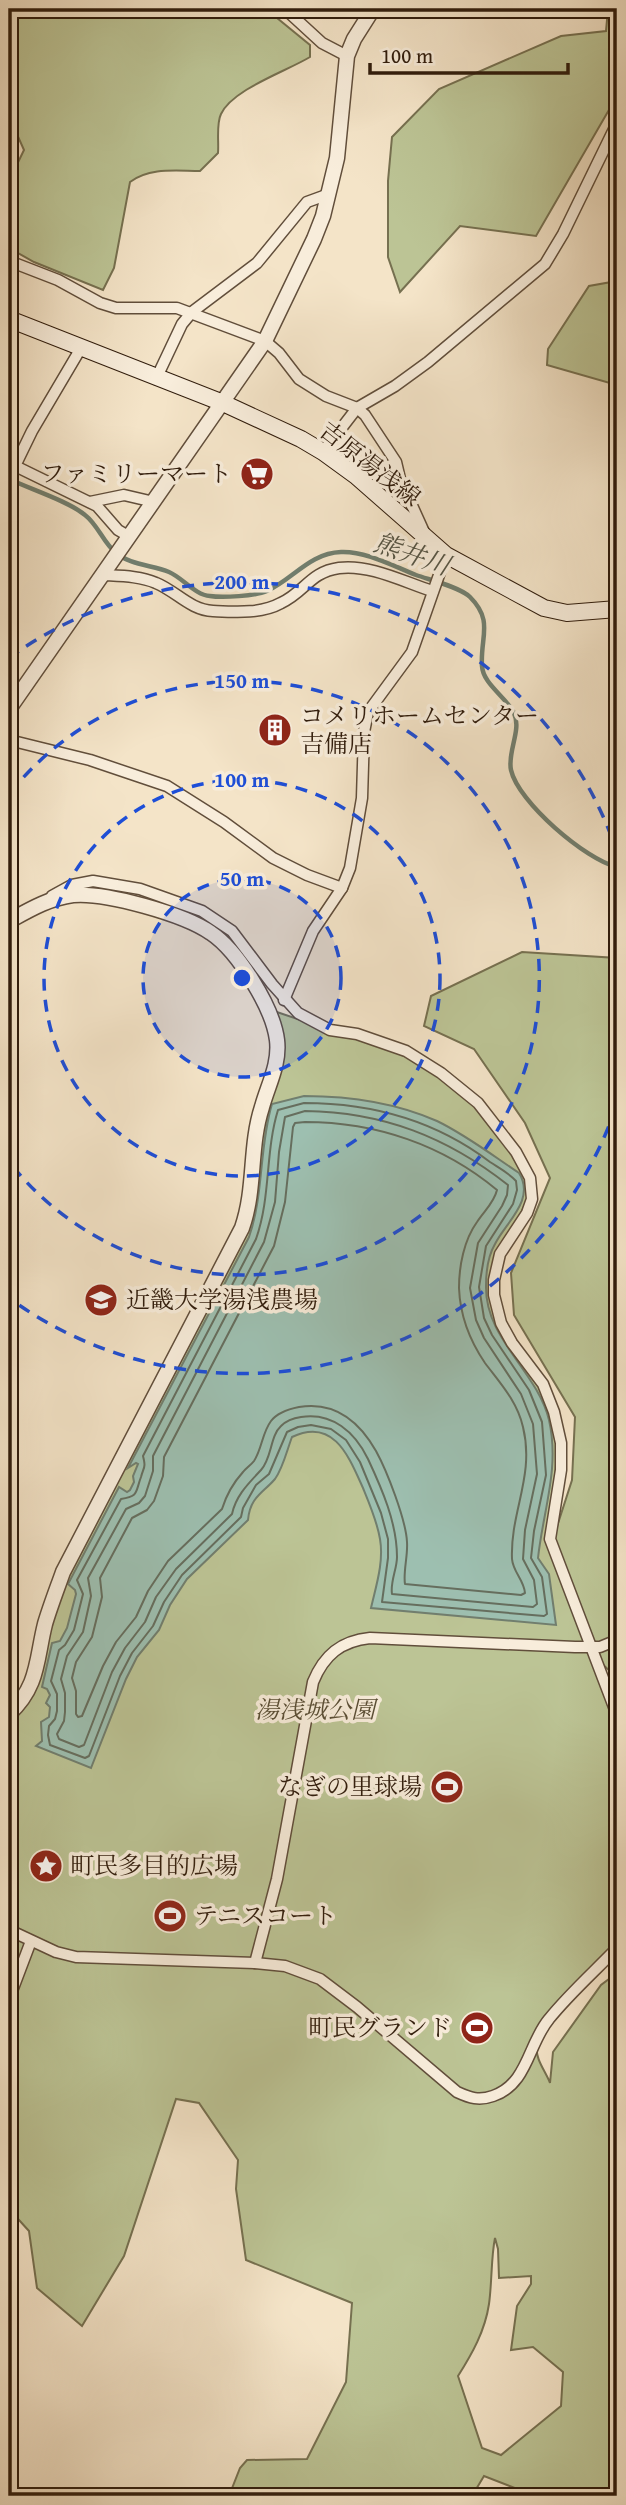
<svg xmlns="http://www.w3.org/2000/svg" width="626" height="2505" viewBox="0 0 626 2505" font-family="'Gentium Book Plus','Noto Serif JP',serif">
	<rect width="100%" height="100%" fill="#f4e4c8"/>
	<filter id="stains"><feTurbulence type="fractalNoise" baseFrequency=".00286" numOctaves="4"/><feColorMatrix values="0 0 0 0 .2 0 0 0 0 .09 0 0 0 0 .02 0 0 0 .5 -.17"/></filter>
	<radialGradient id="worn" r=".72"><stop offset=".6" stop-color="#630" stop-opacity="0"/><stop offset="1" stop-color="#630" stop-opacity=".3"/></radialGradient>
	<g fill="#bcc495" stroke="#767050" stroke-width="2" fill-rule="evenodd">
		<path d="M18,9H266L310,45V57C285,72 233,89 221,114C216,124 219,142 218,153L200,171C176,171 150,167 130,182L114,268L103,290L34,262L9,248V181L24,150L16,132L9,123V28Z"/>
		<path d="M608,9H617V96L536,236L460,226L400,292L388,257V181L392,137L439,89L561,36L606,31Z"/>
		<path d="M617,281V420L610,383L547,365L548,349L589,286Z"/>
		<path d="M522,952L617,958V1678L596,1658L617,1715V1948C595,1971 542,2016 537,2047C535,2059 546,2072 550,2083L553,2052L601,1985L617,1973V2496H522L520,2490L484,2476L472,2496H229L240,2468L247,2460L307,2459L346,2382L352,2303L246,2260L236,2189L238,2160L199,2103L176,2099L124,2256L82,2326L37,2288L29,2231L9,2209V1714L17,1706L54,1598L242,1228L274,1071L268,1009L330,1030L357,1034L441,1073L499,1128L532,1189L497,1266L501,1323L535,1370L558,1426L552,1542L572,1480L575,1417L514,1315L511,1273L550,1178L525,1123L474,1049L424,1026L431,996ZM495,2238L498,2249L499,2278L531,2276V2284L517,2306L511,2350L533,2347L563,2372L561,2406L501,2455L482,2448L458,2376C472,2354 485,2331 489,2304C492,2283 491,2257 495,2238Z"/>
	</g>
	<path fill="#9dbfb0" stroke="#717e6e" stroke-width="2" d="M304,1096C348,1096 396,1103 437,1121C466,1135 492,1155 519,1173C536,1200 505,1223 495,1244C488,1256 486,1272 486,1286C485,1339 537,1371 549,1420C560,1468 543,1511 538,1558L549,1574L556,1625L371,1608C376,1586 384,1562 380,1539C377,1521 370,1505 363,1488C349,1457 334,1417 292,1437C287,1450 283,1468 275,1479C263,1493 250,1497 248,1520L187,1579L170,1605L159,1630L137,1657L126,1679L91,1768L36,1746L42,1741L41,1722L49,1717L50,1707L46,1703L50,1695L47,1689L42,1687L52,1643L60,1641L67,1628L76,1594L75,1590L68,1584L119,1487L127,1492L130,1490L134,1482L133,1476L138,1464L136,1463L128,1468L249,1237C264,1194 259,1147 272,1104Z"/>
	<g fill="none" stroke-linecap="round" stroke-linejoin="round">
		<g stroke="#666e5e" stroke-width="2">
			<path d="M304,1103C372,1103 436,1121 490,1162C499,1168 509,1173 516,1181L517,1190L513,1204L486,1246L479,1287L484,1318L492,1335L529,1390L542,1422L546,1475L534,1531L531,1558L542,1577L547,1614L544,1616L382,1602L388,1558V1539L381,1513L360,1462L346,1440L331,1429L311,1425L298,1427L287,1432L269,1474L256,1485L243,1508L241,1517L182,1575L164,1602L153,1626L132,1653L120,1676L89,1756L85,1758L50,1745L48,1735L49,1726L55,1719L57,1711V1694L51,1681L59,1650L65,1645L74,1630L83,1594L77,1580L121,1499C139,1496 135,1493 141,1477C144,1466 146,1468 143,1456L256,1239C271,1197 265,1152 278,1110Z"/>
			<path d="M305,1111C383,1112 447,1137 508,1185L507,1195L502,1206L478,1243L470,1288L476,1320L484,1338L521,1394L533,1424L537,1474L525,1530L523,1559L534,1580L537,1604L533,1607L392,1594C390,1582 397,1569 397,1557C397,1523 382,1489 368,1459C355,1432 332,1412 301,1417C294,1418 286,1421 281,1426C270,1436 272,1458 261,1470C249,1483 236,1495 232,1514L176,1569L156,1597L145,1622L125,1648L112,1672L84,1745L79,1747L59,1739L57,1734L64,1721L65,1712V1693L61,1679L67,1656L83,1632L91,1596L88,1578L126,1509L139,1503L145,1496L153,1471V1456L264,1242L275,1202L279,1152L285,1117Z"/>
			<path d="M305,1122C376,1122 443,1145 497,1190C494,1203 484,1211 477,1222C464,1240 459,1266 459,1288C460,1314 470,1341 485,1363C500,1383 517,1401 523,1427C535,1476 510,1512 512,1559C513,1572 524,1580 525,1593L521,1595L405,1584C403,1572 408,1556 407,1542C406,1520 387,1471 376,1451C359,1421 335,1401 299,1407C289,1409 277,1413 271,1421C262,1433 262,1449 254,1461C251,1465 246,1468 243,1472C234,1482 226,1496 222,1509L168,1561L148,1591L136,1617L116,1642L103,1666L82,1716L78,1717L76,1714V1691L72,1678L76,1662L92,1637L102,1597L100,1578L132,1518L147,1510L154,1501L163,1476L164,1457L274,1246L285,1202L293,1127L295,1123Z"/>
		</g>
		<path stroke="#717e6e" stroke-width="4.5" d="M9,479C30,489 68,501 85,515C98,525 103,542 115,552C129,565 152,565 169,572C183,578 195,595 210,596C222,598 256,596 267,591C293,579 310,553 341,552C366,551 393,566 416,575C430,580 460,587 470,597C494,621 480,637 482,666C483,684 506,697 514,713C522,730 507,752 511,770C518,802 586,860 617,867"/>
		<defs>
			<g id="minor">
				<path d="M285,9L322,43L347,56"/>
				<path d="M9,261L58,280L100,303L116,308H177L265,341L279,353L299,379L326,396L357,408L365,415L396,462L400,479L424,532"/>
				<path d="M156,379L182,324L192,312L257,263L307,202L329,194"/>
				<path d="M323,452L357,408L395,386L428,362L545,264L563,234L617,123"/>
				<path d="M9,463L97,506L118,530L130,537"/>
				<path d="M15,466L32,431L81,348"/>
				<path d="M90,502L124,495L154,502"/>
				<path d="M103,575C121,576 140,576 156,583C176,591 190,610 213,611C235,612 261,614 281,603C305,592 310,572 339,568C370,564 404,582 432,591"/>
				<path d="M9,740L90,760L167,786L224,822L273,858L307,875L342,888"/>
				<path d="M52,896L72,885L93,881L140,889L202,911L232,931L272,984L298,1013L330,1030L357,1034L406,1051L441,1073L478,1103L516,1152L530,1178L532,1199L527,1213L500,1254L494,1280V1295L501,1323L512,1343L543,1384L554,1412L561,1443V1470L550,1539L617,1715"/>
				<path d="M284,1000L313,931L342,888L350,868L362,798L364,732L368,712L412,652L446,555"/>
				<path d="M9,1930L56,1952L76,1957L255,1963L285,1966L320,1979L357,2007L457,2092C470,2098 479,2101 493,2096C528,2084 528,2044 549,2019C569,1994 595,1971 617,1948"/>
				<path d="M255,1963L277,1879L313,1682C324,1655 341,1641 370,1638L575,1647H600L617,1640"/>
				<path d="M9,1999L31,1941"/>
			</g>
			<g id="tertiary">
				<path d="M9,709L265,341L314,239L323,216L337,158L347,56L354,39L373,9"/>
				<path d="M9,921C29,910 49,898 73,895C105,892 184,914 211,933C238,951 273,1008 277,1040C280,1064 268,1085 262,1107C249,1147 256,1188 242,1228L63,1572C57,1589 50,1607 45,1624C36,1660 39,1686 9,1714"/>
			</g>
			<path id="secondary" d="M9,319L223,403L301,439L323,452L356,476L446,555L544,608L567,613L617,609"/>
		</defs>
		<use href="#minor" stroke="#614e3b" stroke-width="13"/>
		<use href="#tertiary" stroke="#614e3b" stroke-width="17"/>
		<use href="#secondary" stroke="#301c0c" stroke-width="18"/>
		<use href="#minor" stroke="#f8eddb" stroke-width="10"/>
		<use href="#tertiary" stroke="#f8eddb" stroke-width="14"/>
		<use href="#secondary" stroke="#f8eddb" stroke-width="16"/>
	</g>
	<circle cx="242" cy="978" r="99" fill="#1d4ed8" fill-opacity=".12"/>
	<g fill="none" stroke="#1d4ed8" stroke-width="3.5" stroke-dasharray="12 9">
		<circle cx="242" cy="978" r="99"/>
		<circle cx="242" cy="978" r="198"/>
		<path d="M10 793A297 297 0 1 1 10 1163"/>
		<path d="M616 1107A396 396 0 0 1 9 1298M9 658A396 396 0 0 1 616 849"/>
	</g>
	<defs>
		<symbol id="supermarket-disc" viewBox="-11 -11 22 22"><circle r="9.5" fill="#8f2418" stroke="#f8eddb"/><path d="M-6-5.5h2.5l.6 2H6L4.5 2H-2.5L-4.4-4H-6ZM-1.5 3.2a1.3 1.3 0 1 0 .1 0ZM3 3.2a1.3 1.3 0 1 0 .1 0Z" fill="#fff"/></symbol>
		<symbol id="building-disc" viewBox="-11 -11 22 22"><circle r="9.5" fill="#8f2418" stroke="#f8eddb"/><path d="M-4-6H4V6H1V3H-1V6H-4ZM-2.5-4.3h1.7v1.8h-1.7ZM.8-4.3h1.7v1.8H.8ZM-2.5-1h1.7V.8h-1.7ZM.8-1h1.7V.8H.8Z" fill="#fff"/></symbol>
		<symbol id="university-disc" viewBox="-11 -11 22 22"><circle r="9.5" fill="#8f2418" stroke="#f8eddb"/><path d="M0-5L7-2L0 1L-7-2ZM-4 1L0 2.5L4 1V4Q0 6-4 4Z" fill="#fff"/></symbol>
		<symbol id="stadium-disc" viewBox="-11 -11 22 22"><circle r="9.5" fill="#8f2418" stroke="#f8eddb"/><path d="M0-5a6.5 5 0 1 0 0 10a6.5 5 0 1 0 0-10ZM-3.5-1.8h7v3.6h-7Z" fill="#fff"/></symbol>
		<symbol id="sight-disc" viewBox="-11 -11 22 22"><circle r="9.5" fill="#8f2418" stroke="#f8eddb"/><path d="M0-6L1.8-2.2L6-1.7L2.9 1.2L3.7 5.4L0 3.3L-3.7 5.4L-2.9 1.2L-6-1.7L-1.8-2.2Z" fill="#fff"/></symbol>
	</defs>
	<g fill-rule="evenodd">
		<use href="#supermarket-disc" x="238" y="455" width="38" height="38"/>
		<use href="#building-disc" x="256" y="711" width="38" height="38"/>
		<use href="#university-disc" x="82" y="1281" width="38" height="38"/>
		<use href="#stadium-disc" x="428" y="1768" width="38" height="38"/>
		<use href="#sight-disc" x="27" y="1847" width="38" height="38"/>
		<use href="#stadium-disc" x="151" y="1897" width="38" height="38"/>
		<use href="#stadium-disc" x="458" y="2009" width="38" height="38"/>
	</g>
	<g text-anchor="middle" stroke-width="7" stroke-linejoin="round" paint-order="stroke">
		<g font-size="24" fill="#301c0c" stroke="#f8eddb">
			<text transform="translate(370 464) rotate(38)" y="8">吉原湯浅線</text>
		</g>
		<g font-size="24" fill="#301c0c" stroke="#f8eddb" text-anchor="start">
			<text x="232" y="482" text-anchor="end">ファミリーマート</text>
			<text x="300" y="724">コメリホームセンター<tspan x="300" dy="28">吉備店</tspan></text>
			<text x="126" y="1308">近畿大学湯浅農場</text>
			<text x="422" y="1795" text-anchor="end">なぎの里球場</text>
			<text x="70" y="1874">町民多目的広場</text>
			<text x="194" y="1924">テニスコート</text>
			<text x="452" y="2036" text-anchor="end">町民グランド</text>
		</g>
		<g font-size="24" font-style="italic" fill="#5a4e35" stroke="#f8eddb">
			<text x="315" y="1718">湯浅城公園</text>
		</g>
		<g font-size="26" font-style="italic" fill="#565545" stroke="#f8eddb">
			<text transform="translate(412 554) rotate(19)" y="9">熊井川</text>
		</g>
	</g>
	<circle cx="242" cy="978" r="10" fill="#1d4ed8" stroke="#f8eddb" stroke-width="3.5"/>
	<g font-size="21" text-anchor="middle" font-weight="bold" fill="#1d4ed8" stroke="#f8eddb" stroke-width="7" stroke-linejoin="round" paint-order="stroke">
		<text x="242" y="589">200 m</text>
		<text x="242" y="688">150 m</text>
		<text x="242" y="787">100 m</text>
		<text x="242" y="886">50 m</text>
	</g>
	<rect width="626" height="2505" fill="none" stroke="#f4e4c8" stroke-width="35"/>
	<rect x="10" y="10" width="605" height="2484" fill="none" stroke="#301c0c" stroke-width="3.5"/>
	<rect x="18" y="18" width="591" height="2470" fill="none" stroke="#301c0c" stroke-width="2"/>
	<path d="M370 63v10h198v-10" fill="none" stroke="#301c0c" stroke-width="3.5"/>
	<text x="381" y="63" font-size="21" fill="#301c0c" stroke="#f8eddb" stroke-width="5" paint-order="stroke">100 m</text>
	<rect width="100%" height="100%" filter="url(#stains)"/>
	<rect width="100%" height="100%" fill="url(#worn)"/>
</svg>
